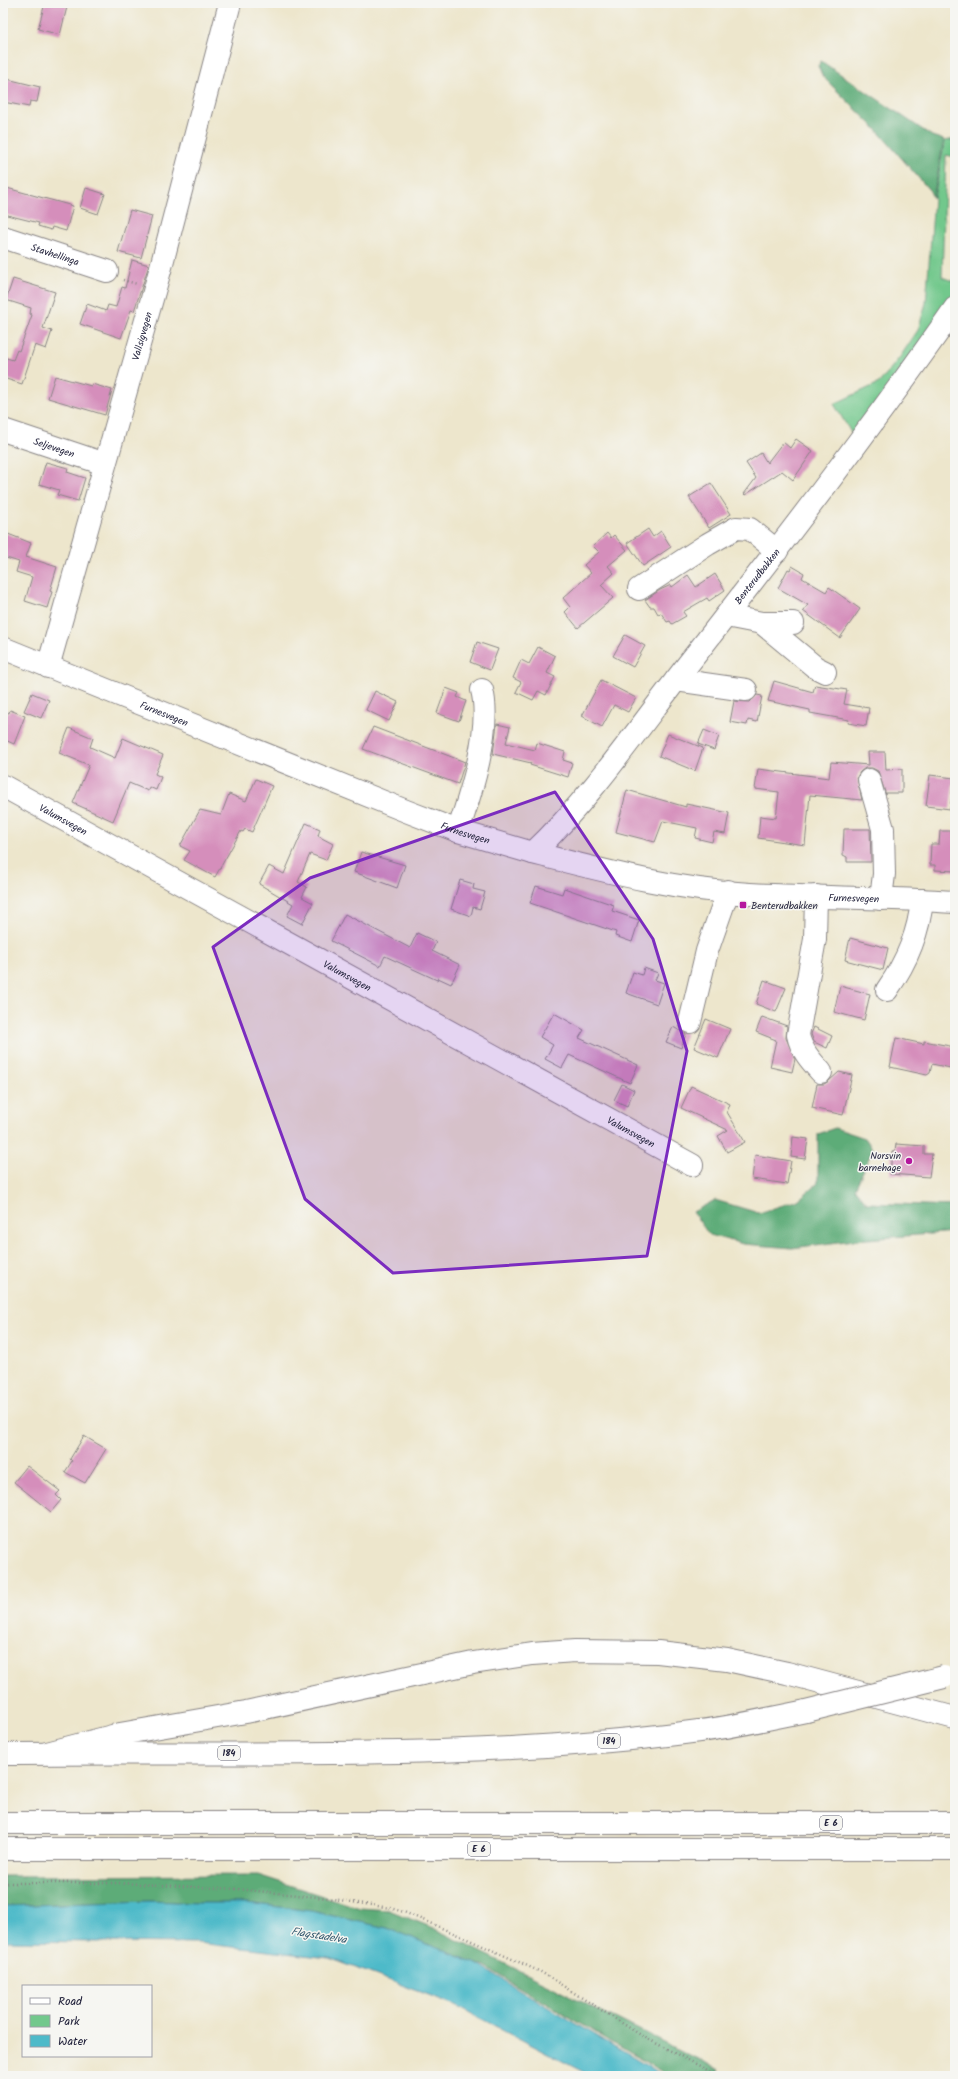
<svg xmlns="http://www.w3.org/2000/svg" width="958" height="2079" viewBox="0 0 958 2079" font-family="Kalam,sans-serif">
	<rect width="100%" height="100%" fill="#f6f6f2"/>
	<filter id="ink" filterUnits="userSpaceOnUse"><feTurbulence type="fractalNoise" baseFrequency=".025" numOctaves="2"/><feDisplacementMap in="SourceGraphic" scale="8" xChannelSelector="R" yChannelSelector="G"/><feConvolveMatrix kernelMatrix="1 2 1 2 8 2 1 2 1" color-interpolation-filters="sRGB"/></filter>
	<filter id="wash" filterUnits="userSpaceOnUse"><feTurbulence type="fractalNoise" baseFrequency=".012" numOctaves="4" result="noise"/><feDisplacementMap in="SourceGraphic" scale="16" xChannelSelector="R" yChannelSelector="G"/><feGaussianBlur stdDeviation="0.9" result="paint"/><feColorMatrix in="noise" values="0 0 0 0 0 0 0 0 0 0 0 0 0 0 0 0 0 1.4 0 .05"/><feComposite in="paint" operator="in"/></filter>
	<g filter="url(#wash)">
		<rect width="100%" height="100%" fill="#ede6cc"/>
		<path fill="#72c88c" stroke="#4a7564" d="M955,139V157L946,155L942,277L955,282V297L853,436L834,404L879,383L900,357L918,330L926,303L934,198L945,141Z"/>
		<g fill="#5dac78" stroke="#40675a">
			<path d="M821,61L932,136L944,140L933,198L930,191L876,129L823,77L818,66Z"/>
			<path d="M835,1128L865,1138L873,1149L855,1189L867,1203L955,1206V1232L855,1240L792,1248L743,1244L709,1235L693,1212L715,1200L759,1213L798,1200L818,1183V1134Z"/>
			<path d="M258,1875L360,1908L389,1910L433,1928L720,2070L716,2076H669L485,1967L387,1928L311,1911L247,1903H198L149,1901L3,1906V1876Z"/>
		</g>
		<path fill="#4ebac9" stroke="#386e82" d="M149,1901L198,1903H247L311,1911L387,1928L475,1963L664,2076H591L453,2004L329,1958L198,1943L3,1941V1906Z"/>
		<g id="blocks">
			<g fill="#d58ebb">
				<path d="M45,3H68L60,35L38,29Z"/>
				<path d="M3,78L40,87L37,102L30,101L29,107L3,102Z"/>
				<path d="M3,187L73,206L66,231L52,227L51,230L38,226L39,223L3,214Z"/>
				<path d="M86,188L105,194L98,214L80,208Z"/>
				<path d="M130,210L152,216L141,258L118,252Z"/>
				<path d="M132,260L149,265L134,311L131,310L121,338L80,324L87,304L106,311L108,305L116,307L122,287L125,288Z"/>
				<path d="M13,279L55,292L43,328L52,331L46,349L35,345L22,384L3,378V357L13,360L17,350L19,351L32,315L30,314L31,308L6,300Z"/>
				<path d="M55,376L91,386L92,384L112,390L105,415L48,398Z"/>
				<path d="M796,439L813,451L793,480L782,471L745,495L744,494L756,478L746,463L761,453L767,463L783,442L790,448Z"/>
				<path d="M46,462L68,468L67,472L85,478L78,501L57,495L59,490L39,484Z"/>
				<path d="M711,483L731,514L709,528L689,497Z"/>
				<path d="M648,529L653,537L661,531L671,547L643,566L627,543Z"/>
				<path d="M3,532L31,543L26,557L57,567L50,591L52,592L47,608L25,601L32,577L16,572L19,562L3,557Z"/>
				<path d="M607,533L611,538L614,535L627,550L608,566L614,573L601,585L613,598L578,628L565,612L570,607L563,598L591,573L584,565L599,552L593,546Z"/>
				<path d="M792,566L804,573L802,578L826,592L829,587L860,609L840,638L803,611L808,605L778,588L788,569L790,570Z"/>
				<path d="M715,574L725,590L709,601L707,598L683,612L686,616L672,624L670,621L667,622L661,613L658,614L654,607H650L645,600L660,590L671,585L672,587L688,575L696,587Z"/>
				<path d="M625,635L645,646L633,667L613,656Z"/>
				<path d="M477,642L498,649L490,670L470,662Z"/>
				<path d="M538,647L555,656L547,673L555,677L546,695L538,691L533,700L516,692L521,682L513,678L521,660L529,664Z"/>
				<path d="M601,680L636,698L628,712L614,705L602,727L582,716Z"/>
				<path d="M774,681L813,692L815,685L847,690L844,704L869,708L866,726L848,723L849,720L810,713V710L768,701Z"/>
				<path d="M446,688L459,693L457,697L466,701L459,721L437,713Z"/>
				<path d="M375,691L398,702L389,721L366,710Z"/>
				<path d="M32,693L49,700L41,718L24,711Z"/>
				<path d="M757,695L762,696L757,722L748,720L747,725L730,722L734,701L750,702Z"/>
				<path d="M10,710L25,716L14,744L3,739V711L9,713Z"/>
				<path d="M497,724L510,727L506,743L535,750L537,743L565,752L563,760L572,763L568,777L530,765L531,763L493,754Z"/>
				<path d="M373,727L465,762L458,784L363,749Z"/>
				<path d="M69,728L93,738L90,747L115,758L123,738L163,755L155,774L161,777L156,790L149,787L148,791L129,783L113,821L73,803L89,765L59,753Z"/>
				<path d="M704,730L719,736L714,750L698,744Z"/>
				<path d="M668,734L703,748L695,771L659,756Z"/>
				<path d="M868,752H885L886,770L902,769V793H886V795L878,771L872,768H865L860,772L857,777L862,800L810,795L805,845L758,838L760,816L776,818L779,792L755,789L758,769L829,778L831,762L869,765Z"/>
				<path d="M930,775L954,778L950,809L926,806Z"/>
				<path d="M256,779L272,786L252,832L245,829L243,832L241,831L215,877L184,860L190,851L180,846L200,810L221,815L229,794L246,801Z"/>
				<path d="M627,790L686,807V804L729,813L725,834L714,832L712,842L695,838L697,828L663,821L655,842L616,832Z"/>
				<path d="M306,823L320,829L318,836L333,844L326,860L310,854L298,882L307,887L302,897L313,903L302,924L287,916L293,904L259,884L269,866L284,874Z"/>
				<path d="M844,829H870L871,862H847V857L843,855Z"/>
				<path d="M940,831H955V871L935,870V865H930L931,844H939Z"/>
				<path d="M361,852L405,865L397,888L354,872Z"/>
				<path d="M460,880L474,884L473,889L485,892L480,909L473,907L471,916L451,909Z"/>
				<path d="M536,886L562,894L564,888L614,905L612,911L639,920L632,942L615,936L616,932L530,903Z"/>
				<path d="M345,914L410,948L417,933L436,942L432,951L460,965L451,984L438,978L437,980L385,956L380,966L331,941Z"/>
				<path d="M850,938L888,948L883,970L845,960Z"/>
				<path d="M644,968L658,973L655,980L664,983L657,1004L626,993L633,972L642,975Z"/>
				<path d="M764,980L786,988L776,1012L756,1004Z"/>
				<path d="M840,986L870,994L864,1020L834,1012Z"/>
				<path d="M554,1013L584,1030L579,1038L638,1065L630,1083L569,1055L562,1068L545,1059L553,1045L540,1037Z"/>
				<path d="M762,1017L787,1026L786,1038L795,1059L792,1072L770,1067L776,1040L756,1032Z"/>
				<path d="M706,1019L730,1029L718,1058L694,1048Z"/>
				<path d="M673,1027L686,1034L681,1048L666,1042Z"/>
				<path d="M814,1027L832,1036L827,1048L814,1042L811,1034Z"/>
				<path d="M896,1038L924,1044V1041L955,1047V1069L932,1064L930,1073L927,1075L890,1067Z"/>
				<path d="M839,1072L852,1075L843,1115L812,1108L817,1084H824L829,1081Z"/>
				<path d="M622,1084L634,1090L627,1106L614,1100Z"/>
				<path d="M691,1086L730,1104L727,1112L745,1142L727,1152L718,1136L728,1130L681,1108Z"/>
				<path d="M793,1137L808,1139L805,1159L791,1157Z"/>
				<path d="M896,1144L924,1146V1154H932L929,1177L890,1174L892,1152L895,1151Z"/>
				<path d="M755,1155L791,1161L787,1184L752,1179Z"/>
				<path d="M84,1436L106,1449L85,1483L65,1472L72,1461L70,1459Z"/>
				<path d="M27,1466L60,1491L56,1495L61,1500L51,1512L14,1482Z"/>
			</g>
		</g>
	</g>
	<g filter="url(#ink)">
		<use href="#blocks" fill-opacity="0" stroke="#888484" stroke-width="1"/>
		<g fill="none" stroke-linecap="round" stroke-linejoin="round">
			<defs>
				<g id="minor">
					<path id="s1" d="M3,237L107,271"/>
					<path id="s2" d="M3,430L105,464"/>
					<path d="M639,589L708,544L736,528L750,529L777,551"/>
					<path d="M726,616L762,623L815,667L825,672"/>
					<path d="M762,623H793"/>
					<path id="s3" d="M48,667L161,267L230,3"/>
					<path d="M676,680L746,690"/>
					<path d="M869,780L883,829L884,874L881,899"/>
					<path id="s4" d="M3,786L692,1165"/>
					<path d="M458,831C471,793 492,728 482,690"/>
					<path id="s5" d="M533,853C604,871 676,890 750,894C818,898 887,897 955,902"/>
					<path d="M816,896L815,939L798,1035C801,1050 811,1061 821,1072"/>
					<path d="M887,990C906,963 919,933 922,900"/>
					<path d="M690,1022L707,951L728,891"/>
				</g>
				<g id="major">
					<path id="s6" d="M3,648L406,811L458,831L533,853C592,797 639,727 689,663C780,547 870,430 955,308"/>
					<path d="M3,1754C234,1751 468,1762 699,1731C734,1727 770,1718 806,1711"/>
				</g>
				<g id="highway">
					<path d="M47,1753L120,1734L246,1712L473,1663L532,1654L575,1651L658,1652L727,1660L787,1673L955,1718"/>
					<path d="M3,1823H955"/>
					<path d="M3,1849H955"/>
				</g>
			</defs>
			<use href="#minor" stroke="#888484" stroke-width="24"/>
			<use href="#major" stroke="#888484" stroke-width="24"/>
			<use href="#highway" stroke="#888484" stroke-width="24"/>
			<g stroke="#888484" stroke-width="2.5" stroke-dasharray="1 3" stroke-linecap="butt">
				<path d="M123,280L137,284"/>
				<path d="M3,1883H120L237,1889L327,1898L390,1908L404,1912L465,1938L541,1972L644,2037L719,2076"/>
			</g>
			<use href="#minor" stroke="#fff" stroke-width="22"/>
			<use href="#major" stroke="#fff" stroke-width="22"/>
			<use href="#highway" stroke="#fff" stroke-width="22"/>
			<defs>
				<path id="major-bridge" d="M806,1711L944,1677"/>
			</defs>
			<use href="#major-bridge" stroke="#888484" stroke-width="24" stroke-linecap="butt"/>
			<use href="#major-bridge" stroke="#fff" stroke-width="22"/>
		</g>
	</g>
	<path fill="#7b2cbf" fill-opacity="0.2" stroke="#7b2cbf" stroke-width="3" stroke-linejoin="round" d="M555,792L653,939L687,1051L647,1256L393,1273L305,1199L213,947L310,878Z"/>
	<g fill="#b5179e" stroke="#f6f6f2" stroke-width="1.5">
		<rect x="739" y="901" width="8" height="8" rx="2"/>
		<circle cx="909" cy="1161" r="4"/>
	</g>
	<g text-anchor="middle" stroke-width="3" stroke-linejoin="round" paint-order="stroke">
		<g fill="#f6f6f2" stroke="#626272" stroke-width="1">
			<rect x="598" y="1734" width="22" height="14" rx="3"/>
			<rect x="218" y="1746" width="22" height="14" rx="3"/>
			<rect x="820" y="1816" width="22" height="14" rx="3"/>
			<rect x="468" y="1842" width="22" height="14" rx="3"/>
		</g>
		<g font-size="9" font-weight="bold" fill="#22223b">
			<text x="609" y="1744">184</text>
			<text x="229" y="1756">184</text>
			<text x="831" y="1826">E 6</text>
			<text x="479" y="1852">E 6</text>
		</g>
		<g font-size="10" fill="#22223b" stroke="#f6f6f2">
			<text dy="4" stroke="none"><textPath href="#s1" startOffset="55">Stavhellinga</textPath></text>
			<text dy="4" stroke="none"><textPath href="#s3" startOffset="344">Vallsigvegen</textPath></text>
			<text dy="4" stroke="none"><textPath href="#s2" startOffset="54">Seljevegen</textPath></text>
			<text dy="4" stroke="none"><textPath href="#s6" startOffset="925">Benterudbakken</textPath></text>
			<text dy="4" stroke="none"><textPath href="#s6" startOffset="174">Furnesvegen</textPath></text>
			<text dy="4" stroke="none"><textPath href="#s4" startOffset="69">Valumsvegen</textPath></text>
			<text dy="4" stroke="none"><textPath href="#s6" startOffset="498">Furnesvegen</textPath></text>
			<text dy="4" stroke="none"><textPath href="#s5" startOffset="325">Furnesvegen</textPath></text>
			<text dy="4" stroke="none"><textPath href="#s4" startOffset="393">Valumsvegen</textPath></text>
			<text dy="4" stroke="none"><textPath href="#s4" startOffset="717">Valumsvegen</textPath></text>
		</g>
		<g font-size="10" fill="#22223b" stroke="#f6f6f2" text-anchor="start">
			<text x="751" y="909">Benterudbakken</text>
			<text x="901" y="1159" text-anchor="end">Norsvin<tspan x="901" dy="12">barnehage</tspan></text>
		</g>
		<g font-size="11" font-style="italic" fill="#31576d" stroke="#f6f6f2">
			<text transform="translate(319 1935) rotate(9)" y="4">Flagstadelva</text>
		</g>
	</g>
	<rect width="958" height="2079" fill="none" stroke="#f6f6f2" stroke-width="16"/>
	<rect x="22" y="1985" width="130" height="72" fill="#f6f6f2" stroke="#a1a1a9"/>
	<rect x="30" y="1998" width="20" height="6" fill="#ffffff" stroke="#a1a1a9"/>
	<text x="58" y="2005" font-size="12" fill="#22223b">Road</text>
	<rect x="30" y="2015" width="20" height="12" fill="#72c88c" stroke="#a1a1a9"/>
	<text x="58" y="2025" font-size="12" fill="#22223b">Park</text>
	<rect x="30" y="2035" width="20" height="12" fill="#4ebac9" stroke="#a1a1a9"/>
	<text x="58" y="2045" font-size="12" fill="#22223b">Water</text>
</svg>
